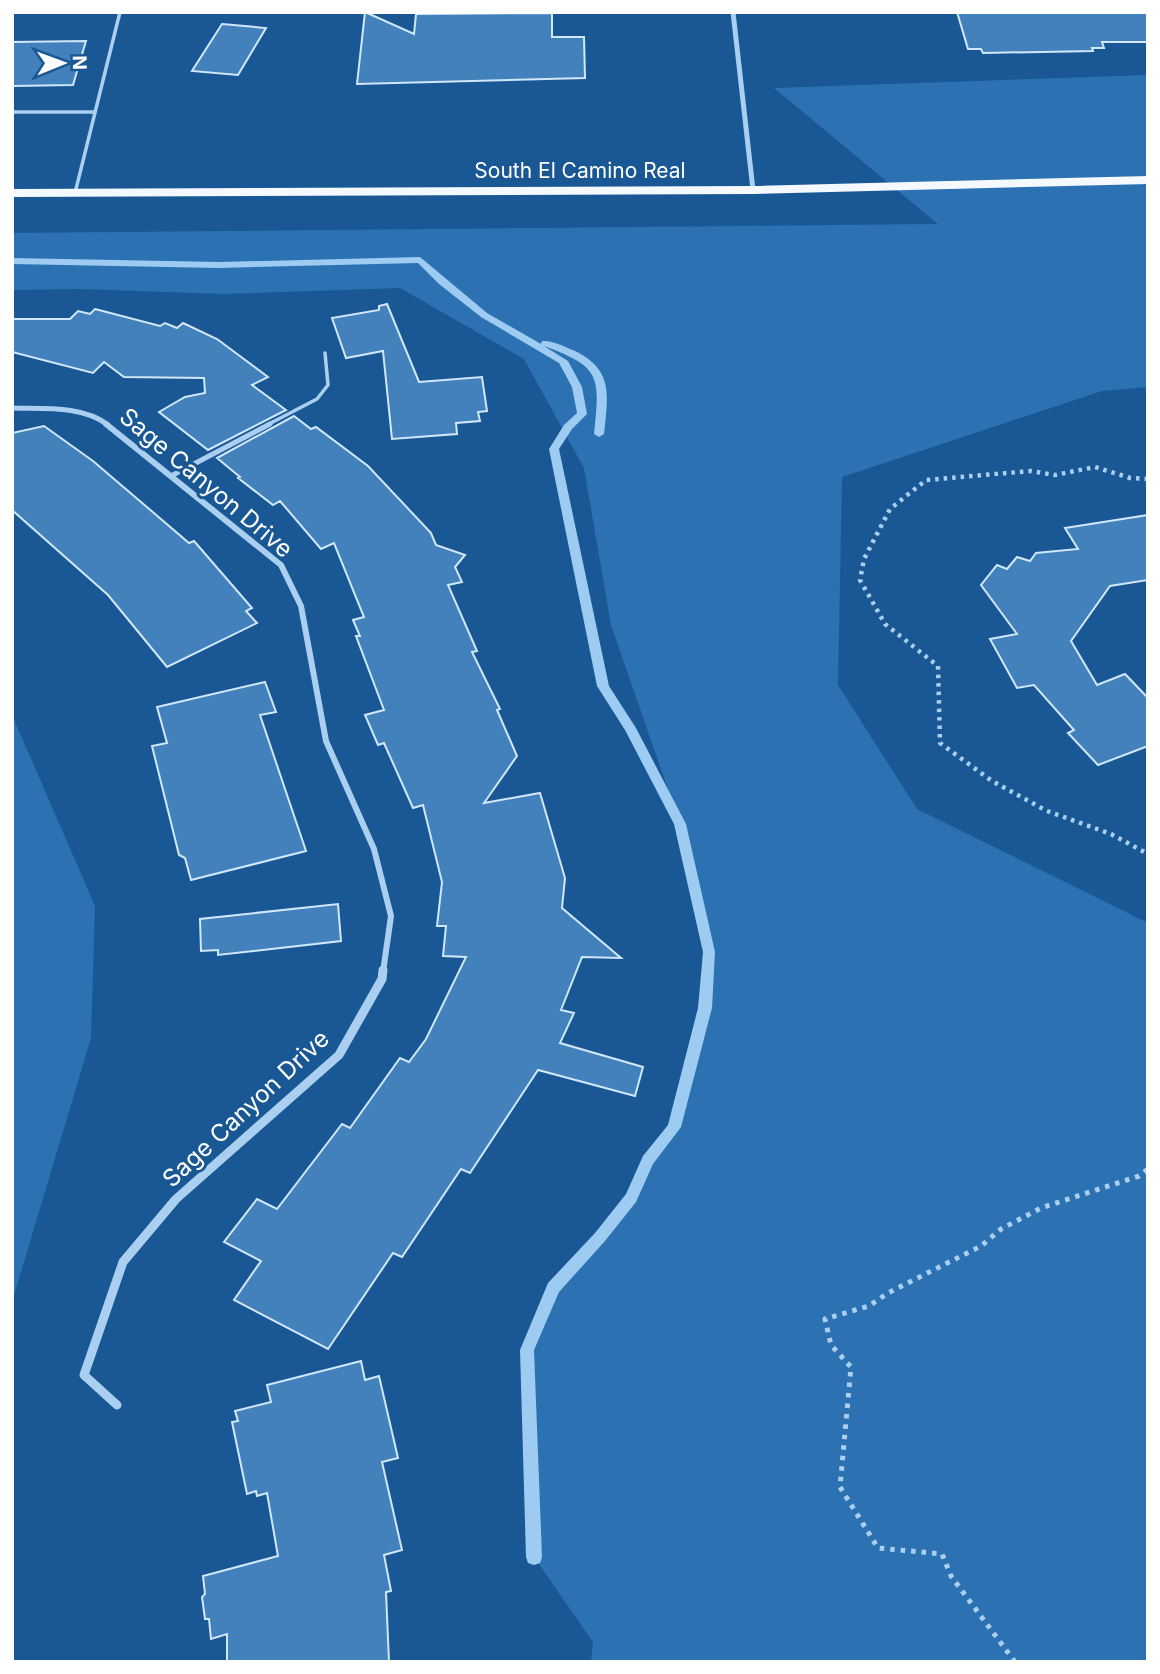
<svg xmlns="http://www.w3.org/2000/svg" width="1160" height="1674" viewBox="0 0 1160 1674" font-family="Inter,sans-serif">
	<rect width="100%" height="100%" fill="#195894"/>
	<g fill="#2c72b2">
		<path d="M1148,75V387L1102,391L842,477L838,685L917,809L1148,923V1662H591L593,1642L534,1557L527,1350L553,1288L600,1237L631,1198L648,1160L674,1127L705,1008L709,952L680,824L611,625L584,468L524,359L400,288L223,294L80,289L12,290V233L938,224L774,88Z"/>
		<path d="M12,715L95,906L91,1038L12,1302Z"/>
	</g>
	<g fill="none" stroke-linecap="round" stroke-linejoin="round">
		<path fill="#9dcbf2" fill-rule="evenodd" d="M420,257L487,313L541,344L542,341C552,340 563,346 573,350C614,369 608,395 604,434L599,437L594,434C600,376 601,367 544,346L568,361L582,387L587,414L572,429L559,449L609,686L636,728L686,824L715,952L712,1008L681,1127L653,1164L636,1202L605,1241L559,1292L534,1350L542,1557L540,1563L534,1565L528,1563L526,1557L520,1350L548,1283L595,1233L626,1194L643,1156L668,1125L698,1008L703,952L674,824L625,730L597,686L549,449L564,425L577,413L572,387L559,363L481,317L439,284L418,263L219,268L12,264V258L219,262Z"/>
	</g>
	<g fill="#4281bb" stroke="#d1e7fb" stroke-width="2">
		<path d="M365,12L414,34L416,14L552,13V37H584L585,78L357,84Z"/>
		<path d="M957,12H1148V42H1102L1104,48H1092L1093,51L983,53L981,49H968Z"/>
		<path d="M222,24L266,28L238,75L192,71Z"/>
		<path d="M86,41L73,85L12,86V42Z"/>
		<path d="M387,304L419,382L482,377L487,411L478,412L480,421L456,423L457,434L392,439L383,351L346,358L332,318L379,310V306Z"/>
		<path d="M95,309L160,326L165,323L177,328L183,323L217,339L268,377L252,385L286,410L208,450L159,412L185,397L205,393L204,378L124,377L104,362L93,373L12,352V319H70L78,311L90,314Z"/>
		<path d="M294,416L311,429L316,427L368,466L431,533L436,545L465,555L455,567L462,582L448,585L477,651L472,652L500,709L497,710L517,756L484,803L540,793L565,878L562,908L621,958L582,957L561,1010L574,1013L560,1043L643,1067L635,1096L538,1070L470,1173L461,1169L402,1257L393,1253L328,1349L234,1300L261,1261L224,1242L257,1199L277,1209L342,1124L350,1128L400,1058L409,1062L426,1039L466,957L443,956L446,926H437L442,882L423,805L413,808L384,743L378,745L365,715L384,710L356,636H360L353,620L364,617L334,543L321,549L280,501L273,505L238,478L240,477L217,458Z"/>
		<path d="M44,426L93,461L189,543L194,541L252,608L246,611L257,623L167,667L108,595L12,510V433Z"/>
		<path d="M1148,515V580L1110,586L1071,641L1097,685L1125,674L1148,698V746L1098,765L1068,733L1074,730L1034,685L1017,688L990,639L1017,634L981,585L997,565L1007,569L1017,557L1030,561L1036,553L1078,549L1065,528Z"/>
		<path d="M265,682L276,712L260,715L306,851L191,880L185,858L179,855L152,746L167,743L157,707Z"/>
		<path d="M338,904L341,941L218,955V950L201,951L200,919Z"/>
		<path d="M361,1361L365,1380L379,1376L398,1458L382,1462L402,1550L384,1555L391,1591L386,1592L389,1662H227V1634L211,1639L209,1619H205L202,1597L205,1594L203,1576L278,1556L267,1493L257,1496L256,1491L247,1494L232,1422L238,1421L235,1411L271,1402L267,1385Z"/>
	</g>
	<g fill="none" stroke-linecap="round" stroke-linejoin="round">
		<path stroke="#aacff0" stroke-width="4.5" stroke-dasharray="3.5 5" stroke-linecap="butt" d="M1148,479L1130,478L1095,467L1055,475L1031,471L926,480L890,509L864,559L860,580L885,624L938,666L940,743L992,781L1047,811L1111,834L1148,854"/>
		<path stroke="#aacff0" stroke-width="5" stroke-dasharray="4.5 6" stroke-linecap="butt" d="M1015,1662L951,1576L942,1554L878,1548L840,1487L851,1367L831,1345L825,1319L869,1306L888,1293L981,1246L1001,1229L1041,1208L1139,1176L1148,1169"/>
		<g stroke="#aacff0" stroke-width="3.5">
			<path d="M12,112H95"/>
			<path d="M75,193L120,12"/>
			<path d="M267,425L317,399L328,385L325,353"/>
		</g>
		<path stroke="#aacff0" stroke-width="5" d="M171,476L270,424"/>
		<g stroke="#aacff0" stroke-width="5">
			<path d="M733,12L753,190"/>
			<path d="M12,408C42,409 83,405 108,425"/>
		</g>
		<path stroke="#aacff0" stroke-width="6" d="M106,424L281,565L301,606L326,741L374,849L391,916L383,972"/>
		<path stroke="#aacff0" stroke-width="9" d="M117,1405L84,1375L123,1262L176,1199L339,1055L382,979L383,970"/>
		<path fill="#f3f9ff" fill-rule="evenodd" d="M1148,176V184L753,194L12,197V189L753,186Z"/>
	</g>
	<g text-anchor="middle" stroke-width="6" stroke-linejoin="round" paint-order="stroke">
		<g font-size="21" fill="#fff" stroke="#195894">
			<text x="580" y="178">South El Camino Real</text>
		</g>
		<g font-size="24" fill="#fff" stroke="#195894">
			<text transform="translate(206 483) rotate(40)" y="8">Sage Canyon Drive</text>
			<text transform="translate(246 1109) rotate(-43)" y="8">Sage Canyon Drive</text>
		</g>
	</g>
	<rect width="1160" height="1674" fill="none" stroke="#ffffff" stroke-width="28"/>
	<g transform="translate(63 63) rotate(89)" stroke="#195894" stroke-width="5" paint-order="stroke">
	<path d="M0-5L12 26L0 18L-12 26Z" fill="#ffffff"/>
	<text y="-10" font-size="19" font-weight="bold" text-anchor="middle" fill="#ffffff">N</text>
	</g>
</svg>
